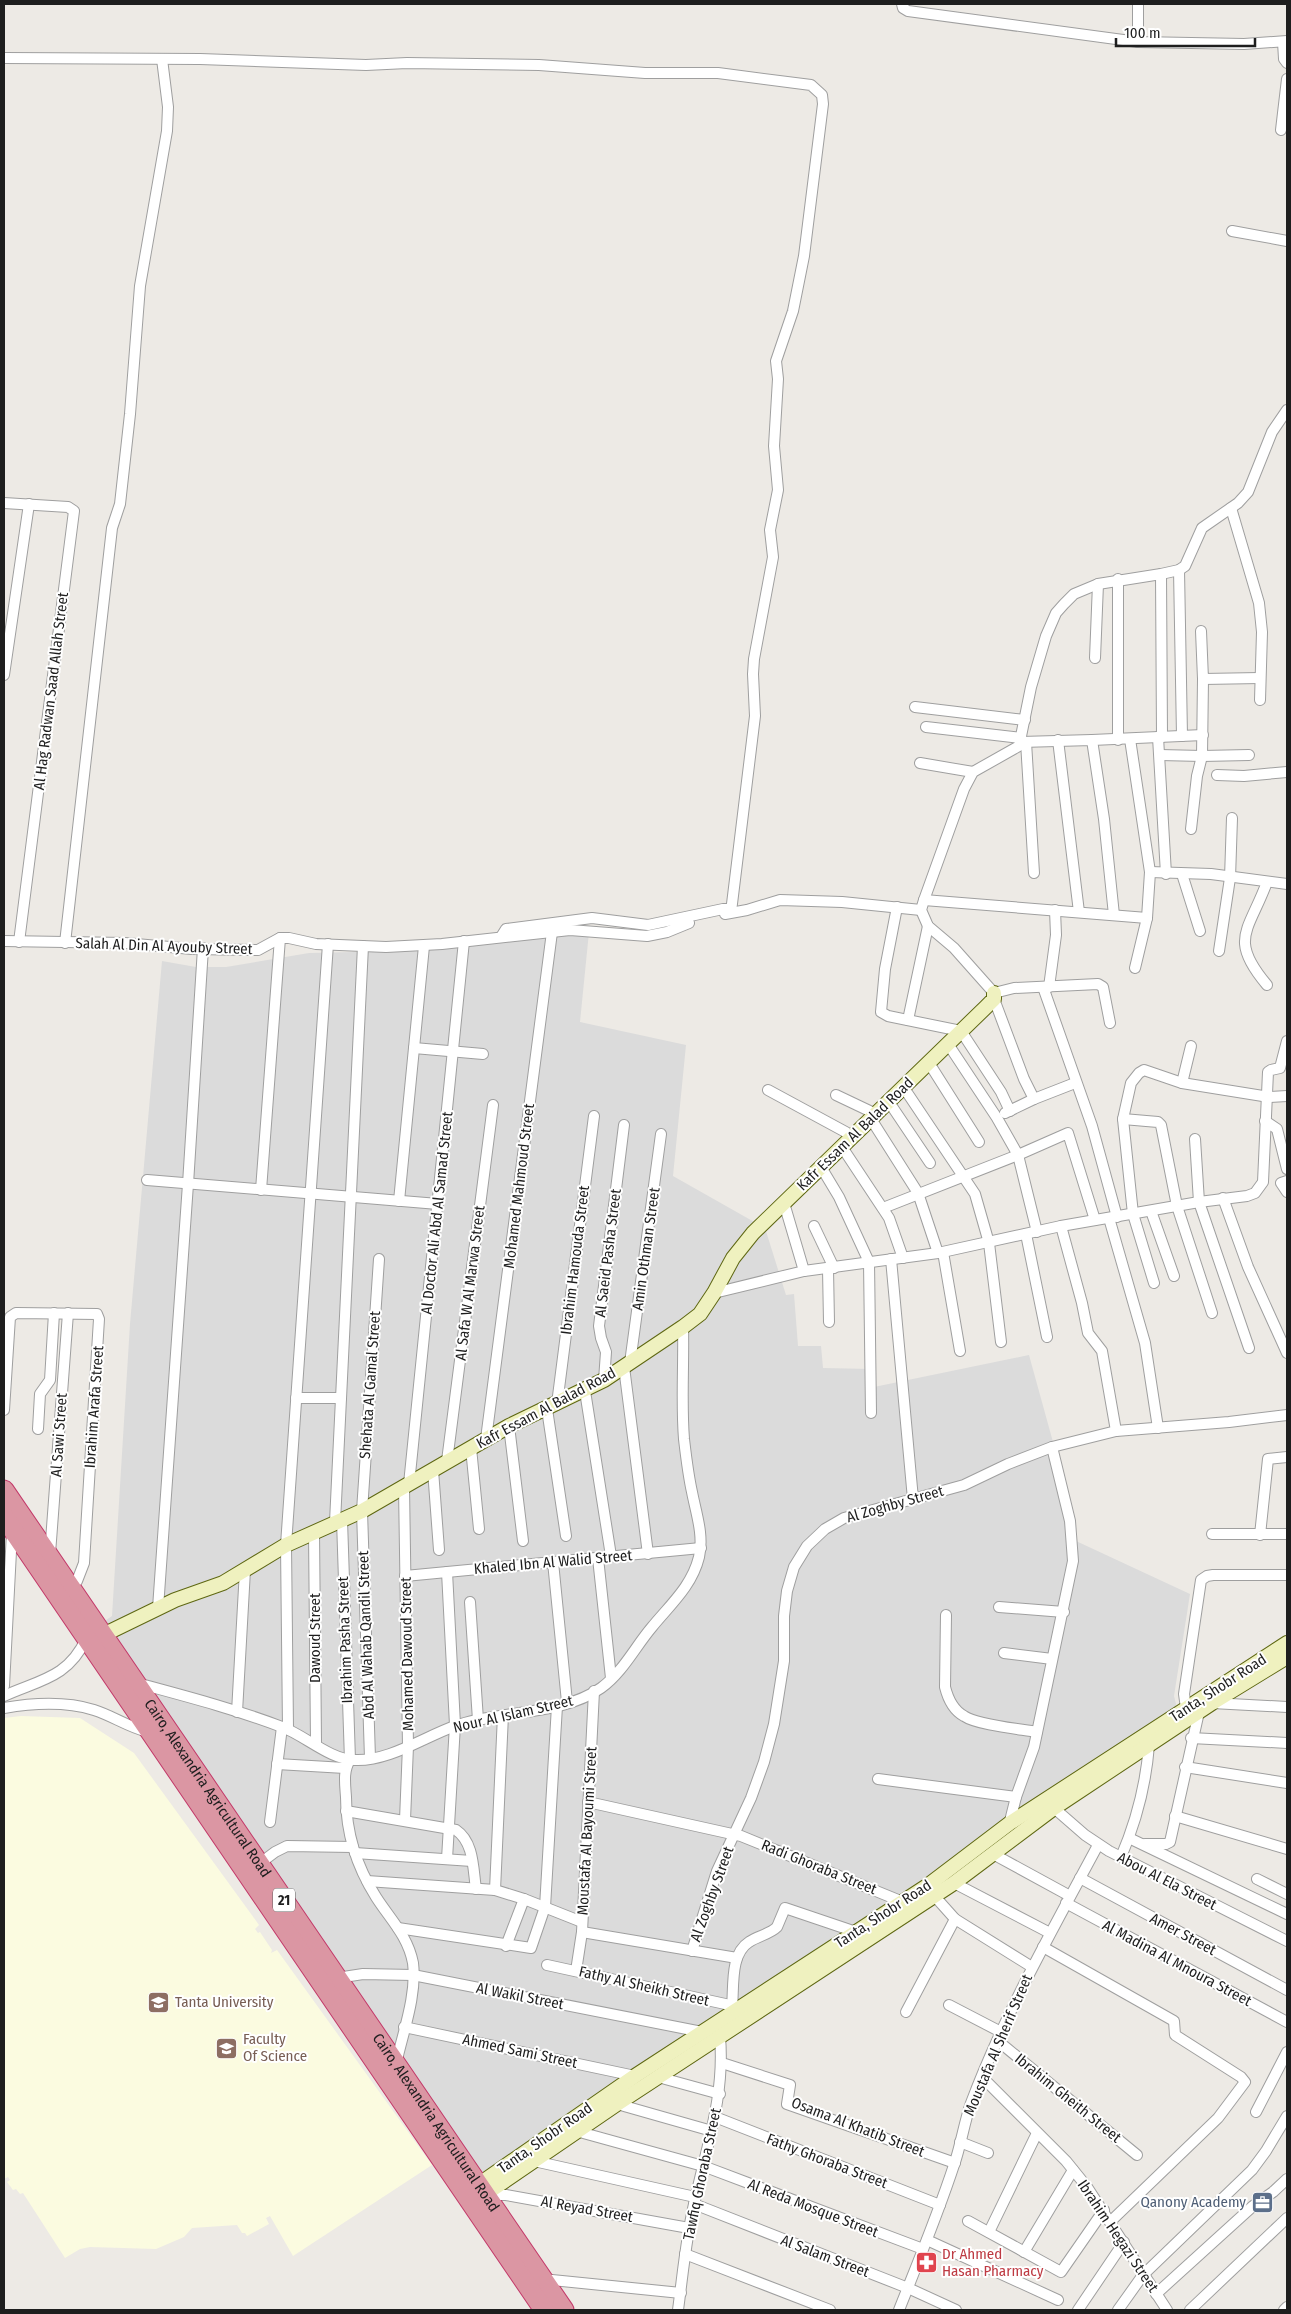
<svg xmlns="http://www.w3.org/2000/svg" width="1291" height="2314" viewBox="0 0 1291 2314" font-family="'Fira Sans Condensed',sans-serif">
	<rect width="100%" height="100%" fill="#edeae5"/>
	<path fill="#dbdbdb" d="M589,932L580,1022L686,1045L673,1176L765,1228L786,1295L794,1294L798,1346H821L823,1368L872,1369L874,1387L1029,1355L1053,1442L1076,1541L1190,1594L1174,1696L1180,1720L473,2193L90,1631L112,1616L130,1324L162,961L196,967H226L309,953L399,951Z"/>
	<path fill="#fbfbe0" d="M21,1716L80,1718L134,1753L259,1925L255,1929L258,1933L260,1932L272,1950L271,1953L277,1950L432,2165L293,2256L270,2216L266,2218L269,2224L247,2236L245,2233H242L237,2225L192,2228L184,2237L156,2249L90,2247L80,2249L65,2258L23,2193L20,2194L16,2189L13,2190L7,2182L10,2180L8,2177L4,2179V1718Z"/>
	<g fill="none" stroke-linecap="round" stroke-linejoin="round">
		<defs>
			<g id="street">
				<path d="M902,4L903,8L908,11L1138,42L1244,44L1287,41"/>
				<path d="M1138,42V4"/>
				<path d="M1283,42L1284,59L1287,63"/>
				<path d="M4,58L200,59L366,65L407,63L539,65L645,73H718L811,85L822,95L823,104L804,256L793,311L776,361L778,379L774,446L778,490L770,530L773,557L754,659L753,674L755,716L731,912L728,909H723L648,925L592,918L506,929L501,937"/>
				<path d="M1281,130L1287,79"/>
				<path d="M1232,231L1287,241"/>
				<path d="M4,503L68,507L74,511L19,942"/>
				<path d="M1231,508L1259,603L1262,632L1260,700"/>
				<path d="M1179,570L1182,736"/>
				<path d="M1161,574L1162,737"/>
				<path d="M1118,579V740"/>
				<path d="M1201,631L1203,679L1260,678"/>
				<path d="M1095,658L1098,584"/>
				<path d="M4,675L29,504"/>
				<path d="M915,707L1025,720"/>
				<path d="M926,727L1021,738"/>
				<path d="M1158,737L1166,874"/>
				<path d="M1130,739L1150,872L1147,918L1135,968"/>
				<path d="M1058,740L1079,912"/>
				<path d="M1092,740L1203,735"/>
				<path d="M1021,742L1092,740L1104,819L1114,915"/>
				<path d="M1026,742L1034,873"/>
				<path d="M1160,755L1202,756L1249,755"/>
				<path d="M920,763L973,772"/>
				<path d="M1217,775L1244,776L1287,772"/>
				<path d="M1191,829L1197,776L1202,756L1203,679"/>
				<path d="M1150,872L1211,874L1287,884"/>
				<path d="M1182,874L1200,931"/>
				<path d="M1267,882C1249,931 1228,939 1267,985"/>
				<path d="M924,900L1147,918"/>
				<path d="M897,907L885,969L881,1012L888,1016L961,1031L1001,1092L1010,1111"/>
				<path d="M725,914L747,910L780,900L842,902L921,910"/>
				<path d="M4,941L125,943L192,949L258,950L280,938H289L316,944L386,947L442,944L570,930L647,936L667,932L689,923"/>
				<path d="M65,943L112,528L120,504L130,414L140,286L167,131L168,107L162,59"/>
				<path d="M1219,951L1230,878L1232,818"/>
				<path d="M1043,987L1092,1126L1117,1217"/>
				<path d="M1049,987L1056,935L1055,910"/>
				<path d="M994,999L1024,1079L1034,1099"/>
				<path d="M908,1020L928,926"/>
				<path d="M1110,1023L1103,987L1098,984L1014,988L994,993L954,948L928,926L921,910L924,900L964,789L973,772L1019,746L1031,687L1046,636L1056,613L1064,604L1074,594L1098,584L1161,574L1179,570L1185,566L1202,528L1238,503L1248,492L1272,432L1287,410"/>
				<path d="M948,1044L997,1118L1018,1155L1037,1232"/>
				<path d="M414,1048L483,1054"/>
				<path d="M929,1063L979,1142"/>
				<path d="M1182,1083L1191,1046"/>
				<path d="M904,1088L975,1194L989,1243L1001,1342"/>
				<path d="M768,1090L853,1136"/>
				<path d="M836,1095L876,1114"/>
				<path d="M889,1102L930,1163"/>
				<path d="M1005,1113L1034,1099L1075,1083"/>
				<path d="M871,1119L918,1193L938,1253"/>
				<path d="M1123,1119L1158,1122L1161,1125L1177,1206L1212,1313"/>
				<path d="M1265,1121L1277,1129L1287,1169"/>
				<path d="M1195,1139L1199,1202L1249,1348"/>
				<path d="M842,1147L889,1218L903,1258"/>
				<path d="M821,1167L839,1197L869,1262L871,1413"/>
				<path d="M147,1180L438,1204"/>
				<path d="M1287,1181L1281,1183L1287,1192"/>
				<path d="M261,1190L280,938"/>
				<path d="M1223,1198L1248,1267L1287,1353"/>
				<path d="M399,1201L424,946"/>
				<path d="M784,1203L804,1271"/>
				<path d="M883,1208L1018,1155L1068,1133L1095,1220"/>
				<path d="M1151,1211L1174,1276"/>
				<path d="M1109,1218L1145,1343L1158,1428"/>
				<path d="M814,1226L834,1268"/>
				<path d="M1061,1226L1082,1303L1088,1333L1102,1351L1116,1431"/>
				<path d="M1026,1234L1047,1337"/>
				<path d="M943,1252L960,1351"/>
				<path d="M891,1259L913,1499"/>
				<path d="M828,1269L829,1322"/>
				<path d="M1154,1283L1133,1214L1123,1119L1131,1083L1139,1073L1144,1070L1182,1083L1269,1097L1287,1096"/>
				<path d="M714,1293L804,1271L938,1253L1061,1226L1199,1202L1247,1196L1255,1193L1263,1182L1268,1072L1271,1070L1280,1068L1287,1041"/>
				<path d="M630,1363L661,1134"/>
				<path d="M624,1367L648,1554"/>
				<path d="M604,1380L606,1352L601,1338L599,1326L624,1125"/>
				<path d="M585,1391L611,1556"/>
				<path d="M296,1398H341"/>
				<path d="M557,1404L594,1116"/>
				<path d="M547,1409L566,1536"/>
				<path d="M4,1410L10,1317L16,1313L97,1314L99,1319L84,1563L77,1581L70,1588"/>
				<path d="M509,1426L523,1541"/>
				<path d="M38,1429L40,1394L50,1380L54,1313"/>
				<path d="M486,1439L552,932"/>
				<path d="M471,1448L479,1529"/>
				<path d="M447,1461L493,1105"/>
				<path d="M433,1470L439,1550"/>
				<path d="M409,1484L464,941"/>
				<path d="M404,1487L408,1746L405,1820"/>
				<path d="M342,1520L350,1760C343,1771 345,1783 346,1797C346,1832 357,1867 376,1897C390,1919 408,1936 413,1963C417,1995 403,2032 396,2064"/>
				<path d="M335,1522L363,946"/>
				<path d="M314,1532L316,1743"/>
				<path d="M1212,1534H1287"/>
				<path d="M1260,1535L1268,1459L1287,1457"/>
				<path d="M50,1554L68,1313"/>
				<path d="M598,1558L611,1678"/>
				<path d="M553,1562L567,1702"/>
				<path d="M405,1576L701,1548"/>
				<path d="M470,1602L478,1720"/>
				<path d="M999,1607L1064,1612"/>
				<path d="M158,1608L188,1184L203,948"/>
				<path d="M946,1615L945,1687C948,1699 953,1710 964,1716C977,1725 1020,1729 1037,1732"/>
				<path d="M1004,1653L1052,1659"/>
				<path d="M137,1683C185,1696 235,1709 282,1727C304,1735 331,1760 354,1760C388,1762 424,1737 455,1726C500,1710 561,1716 601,1688C623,1672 635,1647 652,1627C670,1605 692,1586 699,1557C704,1535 696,1513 692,1492C688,1474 686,1456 684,1439C681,1402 684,1364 683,1327"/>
				<path d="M4,1686L12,1532"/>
				<path d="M4,1696C39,1680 68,1678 86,1639"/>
				<path d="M1212,1703L1287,1707"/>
				<path d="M4,1708C33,1703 65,1701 94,1710C113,1716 128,1727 148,1732"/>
				<path d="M237,1712L245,1570"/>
				<path d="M1189,1714L1186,1708L1184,1694L1201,1580L1207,1576L1213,1575H1287"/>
				<path d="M288,1729L286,1545L328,944"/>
				<path d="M1191,1738L1287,1743"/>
				<path d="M370,1758L362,1511L379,1259"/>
				<path d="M277,1764L345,1768"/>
				<path d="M1185,1767L1287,1783"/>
				<path d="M878,1779L1016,1797"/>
				<path d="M588,1802L741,1836L903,1902"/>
				<path d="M1054,1808L1085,1835L1109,1851L1287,1941"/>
				<path d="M346,1811L456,1830C474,1842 473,1869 476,1889"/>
				<path d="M1175,1816L1287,1849"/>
				<path d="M270,1822L282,1727"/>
				<path d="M1009,1825L1016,1797L1034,1747L1073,1561L1070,1521L1052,1447"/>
				<path d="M1129,1838L1287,1914"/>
				<path d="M1145,1844H1166L1170,1842L1199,1712"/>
				<path d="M355,1853L472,1861"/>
				<path d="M993,1854L1070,1896"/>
				<path d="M1121,1857C1136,1822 1146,1784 1149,1745"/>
				<path d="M447,1859L455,1725L447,1572"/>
				<path d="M259,1864L275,1852L287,1846L353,1847"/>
				<path d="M1080,1878L1287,1990"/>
				<path d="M1257,1879L1287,1894"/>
				<path d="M367,1881L495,1890L524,1899L582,1922"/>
				<path d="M954,1883L1050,1933"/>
				<path d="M495,1890L503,1715"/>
				<path d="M930,1891L955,1919L1032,1967"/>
				<path d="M1066,1903L1287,2022"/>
				<path d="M398,1928L531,1948L545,1907L557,1706"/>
				<path d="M582,1932L737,1958"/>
				<path d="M506,1946L524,1899"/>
				<path d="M1043,1947L1174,2021L1175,2035L1241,2077L1245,2082L1218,2118L1111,2221"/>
				<path d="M692,1951L717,1871L751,1798L764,1762L774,1724L784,1661V1616L787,1591L794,1567L807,1546L825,1529L844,1518L964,1485L1008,1464L1052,1447L1116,1431L1229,1422L1287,1415"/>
				<path d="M547,1965L739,2007"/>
				<path d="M576,1971L582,1932L594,1691"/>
				<path d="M337,1978L363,1974L413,1975L702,2032"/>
				<path d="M949,2005L1001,2032"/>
				<path d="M732,2007C734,1986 730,1954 749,1942C758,1936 770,1934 777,1927L785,1908L856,1932"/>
				<path d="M906,2012L955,1919"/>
				<path d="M404,2027L635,2076"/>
				<path d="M998,2041L1137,2155"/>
				<path d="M722,2063L790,2085L787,2104L955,2163"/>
				<path d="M658,2077L720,2094"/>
				<path d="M982,2077L1066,2161L1087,2187L1167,2310"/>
				<path d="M617,2104L712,2131"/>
				<path d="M1256,2112L1287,2052"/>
				<path d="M715,2117L940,2205"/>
				<path d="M576,2131L703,2166L923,2249"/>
				<path d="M960,2142L988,2153"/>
				<path d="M534,2161L695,2197"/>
				<path d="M485,2195H506L689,2228"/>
				<path d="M694,2204L908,2288L956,2310"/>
				<path d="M968,2221L1061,2272L1104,2210"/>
				<path d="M989,2232L1037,2133"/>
				<path d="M927,2240L1058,2300"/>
				<path d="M1024,2252L1073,2170"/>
				<path d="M685,2254L830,2310"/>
				<path d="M542,2279L681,2293"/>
				<path d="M1156,2294L1253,2206L1273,2192L1287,2179"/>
				<path d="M678,2310C683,2273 686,2236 695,2200C707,2145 725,2094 720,2037"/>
				<path d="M899,2310C918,2262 938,2214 954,2165C961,2145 964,2123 971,2103C1005,2013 1053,1929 1098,1845"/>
				<path d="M1078,2310L1124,2242"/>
				<path d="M1118,2310L1143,2275L1252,2170L1266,2151L1287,2116"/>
				<path d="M1190,2310L1287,2218"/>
				<path d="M1284,2310L1287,2307"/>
			</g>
			<g id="secondary">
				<path d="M103,1635L175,1600L223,1583L286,1545L362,1511L509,1426L604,1380L683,1327L700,1314L714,1293L733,1258L753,1233L986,1007L994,999V993"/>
				<path d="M478,2185L635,2076L927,1886L1010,1823L1287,1643"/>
				<path d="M484,2195L617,2104L954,1883L1054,1808L1212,1703L1287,1657"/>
			</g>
			<g id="highway">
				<path id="s1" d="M4,1490L564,2310"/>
				<path d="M4,1517L544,2310"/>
			</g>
		</defs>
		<use href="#street" stroke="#9f9f9f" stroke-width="12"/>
		<use href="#secondary" stroke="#5e6712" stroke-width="16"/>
		<use href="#highway" stroke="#c33a6a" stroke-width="21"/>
		<use href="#street" stroke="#fff" stroke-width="10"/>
		<use href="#secondary" stroke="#eff1bf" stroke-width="14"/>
		<use href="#highway" stroke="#db96a3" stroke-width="19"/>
	</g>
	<defs>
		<symbol id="university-square" viewBox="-11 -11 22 22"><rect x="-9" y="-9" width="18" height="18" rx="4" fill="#8d6e63" stroke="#fff"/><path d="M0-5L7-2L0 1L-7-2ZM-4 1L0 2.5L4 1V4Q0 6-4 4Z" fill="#fff"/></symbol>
		<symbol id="office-square" viewBox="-11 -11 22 22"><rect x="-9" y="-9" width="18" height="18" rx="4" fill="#5c6f8a" stroke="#fff"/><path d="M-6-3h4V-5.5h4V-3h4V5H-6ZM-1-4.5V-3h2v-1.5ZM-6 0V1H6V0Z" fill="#fff"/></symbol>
		<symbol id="pharmacy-square" viewBox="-11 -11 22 22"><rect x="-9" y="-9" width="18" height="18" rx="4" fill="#e0444e" stroke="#fff"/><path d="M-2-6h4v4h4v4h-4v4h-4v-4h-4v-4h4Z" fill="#fff"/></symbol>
	</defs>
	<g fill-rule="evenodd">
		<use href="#university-square" x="146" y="1990" width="25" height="25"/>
		<use href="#university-square" x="214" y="2036" width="25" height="25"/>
		<use href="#office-square" x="1250" y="2190" width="25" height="25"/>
		<use href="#pharmacy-square" x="914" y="2250" width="25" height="25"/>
	</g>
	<g text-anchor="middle" stroke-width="4" stroke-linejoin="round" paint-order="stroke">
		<rect fill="#fff" stroke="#626262" stroke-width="1" x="273" y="1888.5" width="22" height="23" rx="4"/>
		<g font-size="14" font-weight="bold" fill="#1e1e1e">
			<text x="284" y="1905">21</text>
		</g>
		<g font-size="15" fill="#1e1e1e" stroke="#fff">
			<text transform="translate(51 691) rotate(-83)" y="5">Al Hag Radwan Saad Allah Street</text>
			<text transform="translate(164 946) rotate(2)" y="5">Salah Al Din Al Ayouby Street</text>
			<text transform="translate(855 1134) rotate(-44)" y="5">Kafr Essam Al Balad Road</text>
			<text transform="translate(519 1186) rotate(-83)" y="5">Mohamed Mahmoud Street</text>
			<text transform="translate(437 1213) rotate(-84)" y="5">Al Doctor Ali Abd Al Samad Street</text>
			<text transform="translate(646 1249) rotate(-82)" y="5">Amin Othman Street</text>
			<text transform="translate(608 1253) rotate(-83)" y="5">Al Saeid Pasha Street</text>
			<text transform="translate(575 1260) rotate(-83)" y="5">Ibrahim Hamouda Street</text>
			<text transform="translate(470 1283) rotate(-83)" y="5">Al Safa W Al Marwa Street</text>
			<text transform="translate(370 1385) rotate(-86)" y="5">Shehata Al Gamal Street</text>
			<text transform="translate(94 1407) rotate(-86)" y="5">Ibrahim Arafa Street</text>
			<text transform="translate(546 1408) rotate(-28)" y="5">Kafr Essam Al Balad Road</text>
			<text transform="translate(59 1435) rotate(-86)" y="5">Al Sawi Street</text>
			<text transform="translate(895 1504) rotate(-16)" y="5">Al Zoghby Street</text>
			<text transform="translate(553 1562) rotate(-5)" y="5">Khaled Ibn Al Walid Street</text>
			<text transform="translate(366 1635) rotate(-92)" y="5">Abd Al Wahab Qandil Street</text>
			<text transform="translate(315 1638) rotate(-90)" y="5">Dawoud Street</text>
			<text transform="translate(345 1640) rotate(-92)" y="5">Ibrahim Pasha Street</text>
			<text transform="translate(407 1654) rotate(-91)" y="5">Mohamed Dawoud Street</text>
			<text transform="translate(1218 1688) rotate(-33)" y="5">Tanta, Shobr Road</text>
			<text transform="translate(513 1714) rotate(-13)" y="5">Nour Al Islam Street</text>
			<text dy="5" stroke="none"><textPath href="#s1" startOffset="361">Cairo, Alexandria Agricultural Road</textPath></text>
			<text transform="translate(587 1831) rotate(-87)" y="5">Moustafa Al Bayoumi Street</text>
			<text transform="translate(819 1867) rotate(22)" y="5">Radi Ghoraba Street</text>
			<text transform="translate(1167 1881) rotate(27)" y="5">Abou Al Ela Street</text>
			<text transform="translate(712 1894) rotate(-70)" y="5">Al Zoghby Street</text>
			<text transform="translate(883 1914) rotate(-33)" y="5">Tanta, Shobr Road</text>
			<text transform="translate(1183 1934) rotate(28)" y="5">Amer Street</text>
			<text transform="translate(1177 1963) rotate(28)" y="5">Al Madina Al Mnoura Street</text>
			<text transform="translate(644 1986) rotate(13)" y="5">Fathy Al Sheikh Street</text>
			<text transform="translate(520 1996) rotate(11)" y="5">Al Wakil Street</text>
			<text transform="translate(998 2045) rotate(-67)" y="5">Moustafa Al Sherif Street</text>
			<text transform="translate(520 2051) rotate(12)" y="5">Ahmed Sami Street</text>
			<text transform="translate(1068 2098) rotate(39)" y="5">Ibrahim Gheith Street</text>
			<text dy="5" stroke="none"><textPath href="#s1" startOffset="766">Cairo, Alexandria Agricultural Road</textPath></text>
			<text transform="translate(858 2127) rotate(21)" y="5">Osama Al Khatib Street</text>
			<text transform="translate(545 2138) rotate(-35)" y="5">Tanta, Shobr Road</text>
			<text transform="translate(827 2161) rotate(21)" y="5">Fathy Ghoraba Street</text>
			<text transform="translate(702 2174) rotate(-78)" y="5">Tawfiq Ghoraba Street</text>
			<text transform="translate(813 2208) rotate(21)" y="5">Al Reda Mosque Street</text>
			<text transform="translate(587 2209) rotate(10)" y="5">Al Reyad Street</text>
			<text transform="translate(1118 2236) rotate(56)" y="5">Ibrahim Hegazi Street</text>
			<text transform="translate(825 2256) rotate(21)" y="5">Al Salam Street</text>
		</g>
		<g font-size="15" fill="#785e54" stroke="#fff" text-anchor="start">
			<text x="175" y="2007">Tanta University</text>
			<text x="243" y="2044">Faculty<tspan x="243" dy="17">Of Science</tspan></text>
		</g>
		<g font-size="15" fill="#4e5e75" stroke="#fff" text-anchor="end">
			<text x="1246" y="2207">Qanony Academy</text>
		</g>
		<g font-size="15" fill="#be3a42" stroke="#fff" text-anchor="start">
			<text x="942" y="2259">Dr Ahmed<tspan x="942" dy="17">Hasan Pharmacy</tspan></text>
		</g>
	</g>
	<rect width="1291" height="2314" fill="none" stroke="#1e1e1e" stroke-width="10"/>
	<path d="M1116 38v8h139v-8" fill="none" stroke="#1e1e1e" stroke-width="2.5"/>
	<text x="1124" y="38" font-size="15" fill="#1e1e1e" stroke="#ffffff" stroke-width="4" paint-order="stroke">100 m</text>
</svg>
